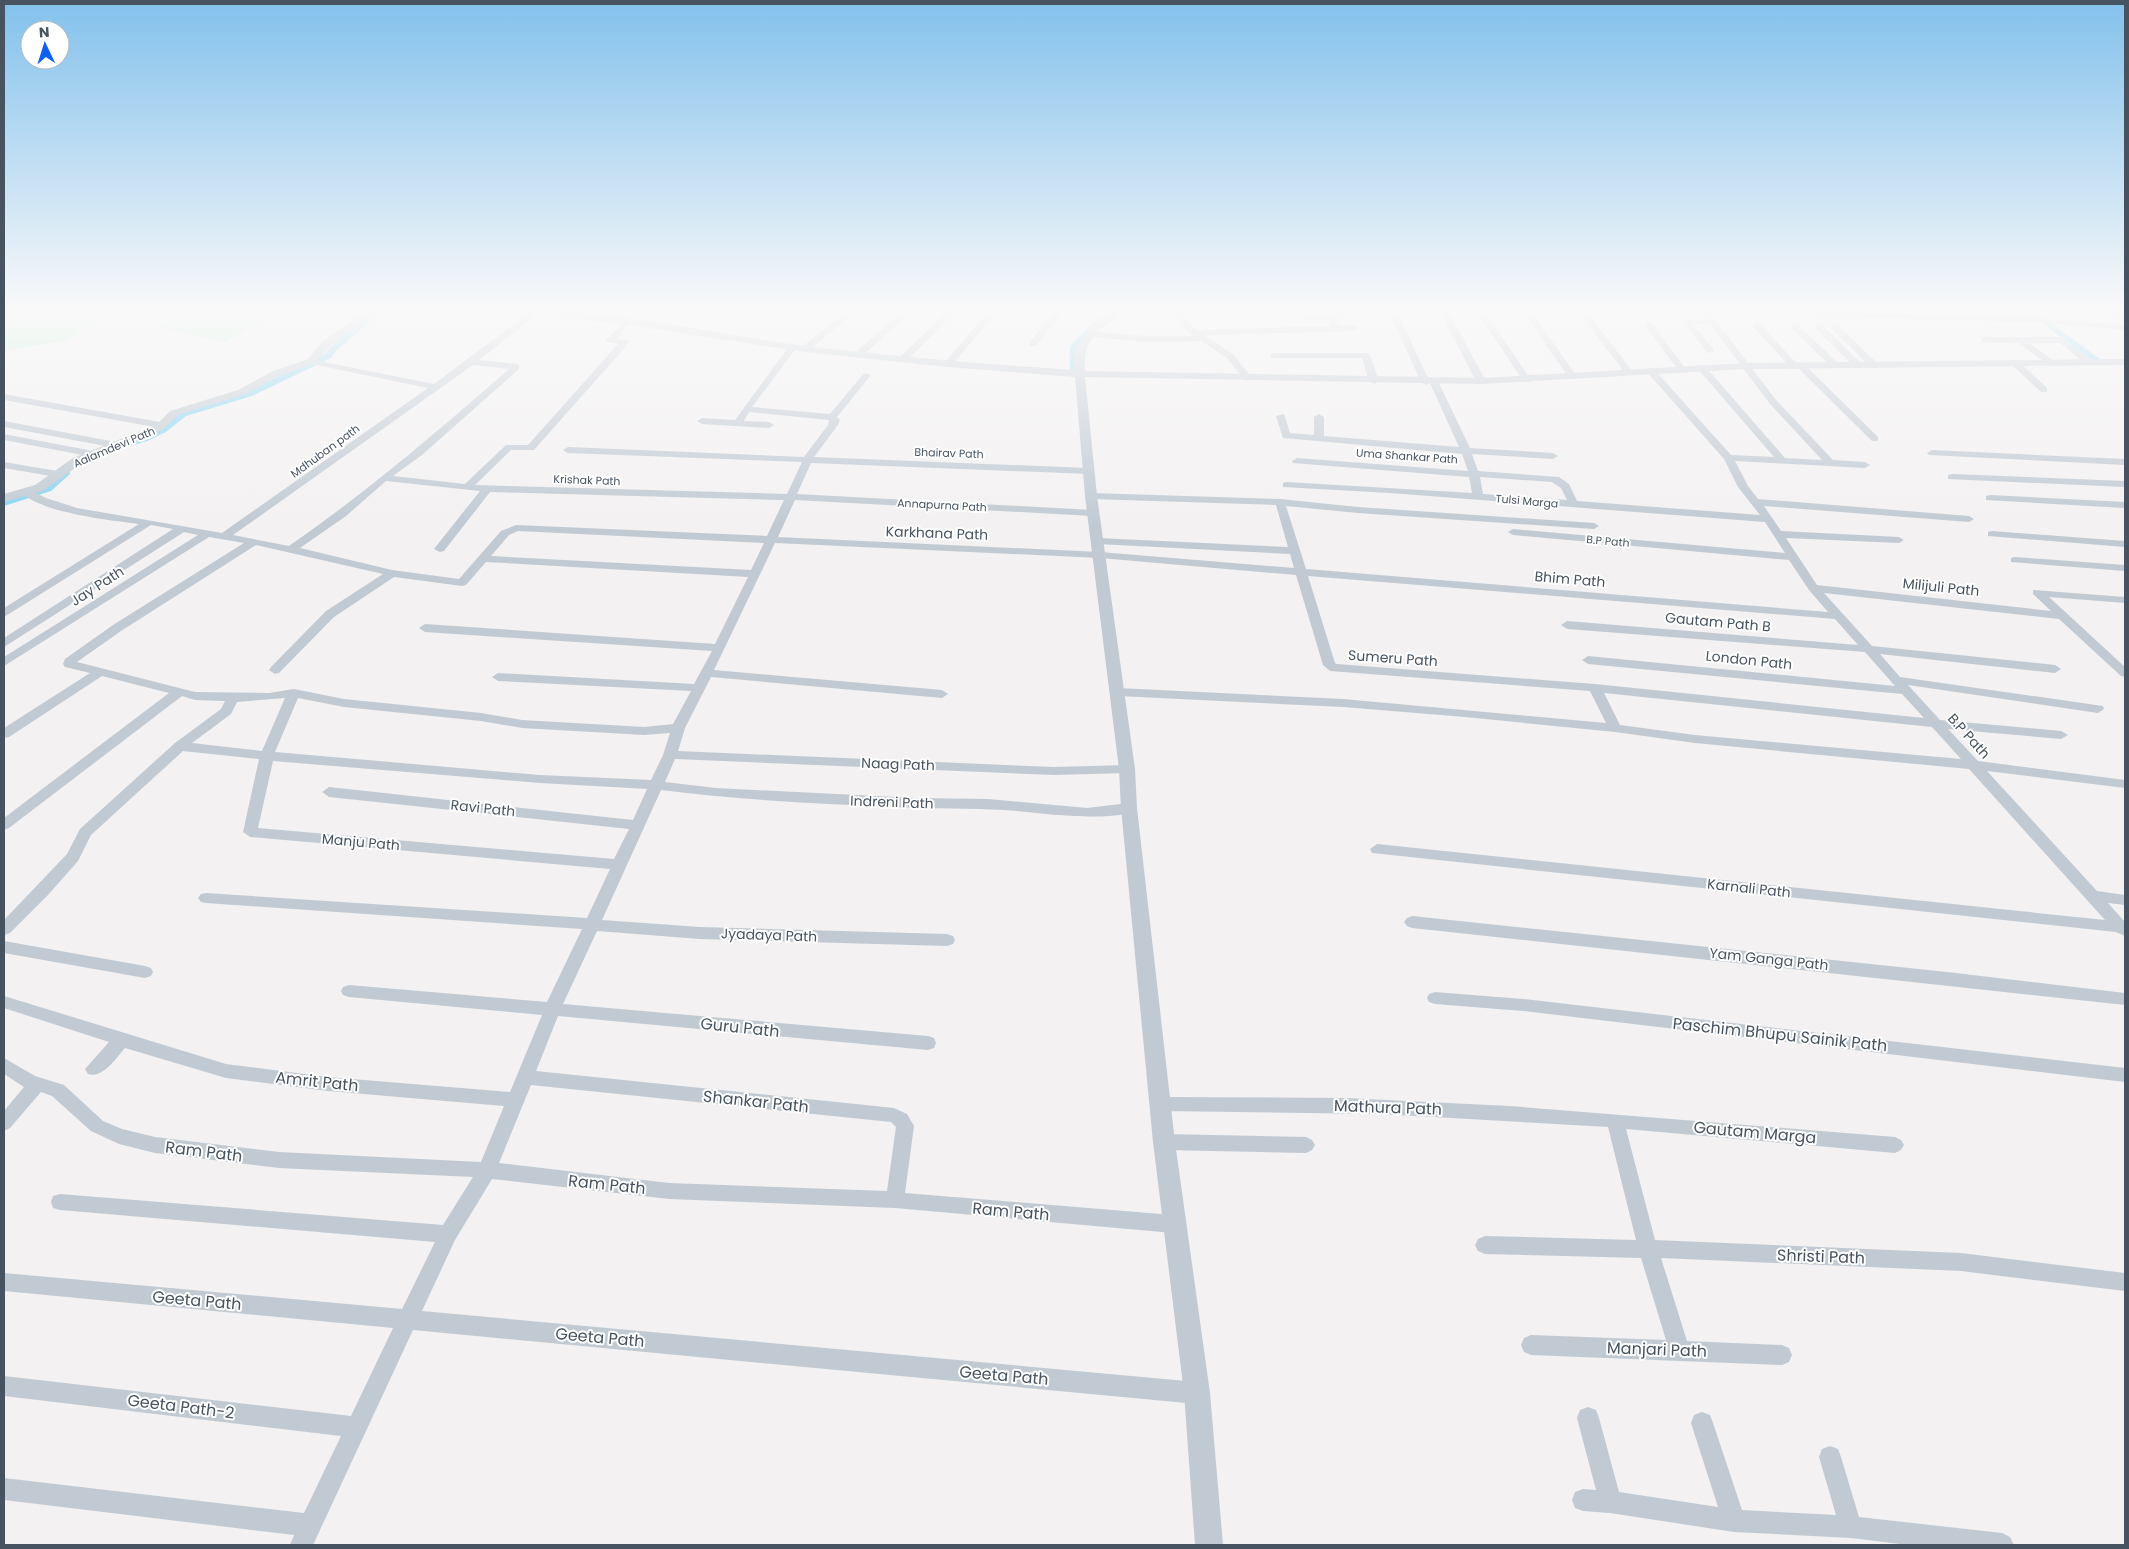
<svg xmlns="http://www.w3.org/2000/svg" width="2129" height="1549" viewBox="0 0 2129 1549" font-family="Poppins,sans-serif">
	<rect width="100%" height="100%" fill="#f3f1f1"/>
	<g fill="#bef2d6">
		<path d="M4,308H136L122,318H99L65,341L9,350L4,353Z"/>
		<path d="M199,308H288L225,342L155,327Z"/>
	</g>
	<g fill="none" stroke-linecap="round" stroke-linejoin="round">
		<g fill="#89d4f2" fill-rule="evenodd">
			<path d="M377,308H386L337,350L331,358L252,396L186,416L166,432L147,441L118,450L114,447L160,428L180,412L246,392L325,354L331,346Z"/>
			<path d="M2021,308H2030L2100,359L2093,361Z"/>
			<path d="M1099,317L1106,319L1078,347L1077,374L1070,376V346Z"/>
			<path d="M67,469L70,470V474L51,491L4,506V500L45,487Z"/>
		</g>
		<g fill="#c1cad3" fill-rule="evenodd">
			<path d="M536,308H545L479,360L516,364L519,365V369L422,455L393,476L465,484L506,445H528L618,344L605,341L626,320L630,322L616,339L628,340V344L534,450H511L475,485L787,494L802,462L568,453L563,450L568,447L804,457L828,425L829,420L749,412L744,421L769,422L774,425L769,428L702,424L697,421L702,418L735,420L790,345L793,344L797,347L752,407L830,414L864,373L871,375L837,417L840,420L838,425L814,457L1089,468L1094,471L1089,474L811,463L797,494L1093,510L1098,513L1093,516L795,500L778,537L1100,552L1294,568L1290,554L1098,544L1093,541L1098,538L1288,547L1276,505L1091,499L1086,496L1091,493L1280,499L1358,507L1594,523L1599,526L1594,529L1358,513L1286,506L1306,569L1828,612L1809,590L1789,560L1513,535L1508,532L1513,529L1785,553L1765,522L1390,493L1283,487V483L1287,482L1472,493L1469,477L1293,463L1292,461L1297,458L1468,471L1462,454L1283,438L1276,416L1284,414L1290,433L1314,435V417L1319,414L1324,417V436L1459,447L1430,383L1426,385L1421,382L1387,308H1395L1429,380L1433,378L1438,381L1470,448L1553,453L1558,456L1553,459L1472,454L1478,471L1559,477L1569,484L1577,501L1760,515L1738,487L1724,459L1647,372V368H1653L1731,455L1774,457L1698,369V365H1704L1785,458L1822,460L1770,404L1710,324H1693L1714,350L1710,353L1707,352L1683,322L1687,320H1706L1702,311L1587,312L1633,372L1629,375L1626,374L1578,312V308H1709L2034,318L2125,325V330L2034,322L1711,314L1776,400L1833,460L1865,462L1870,465L1865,468L1735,461L1748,486L1758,499L1969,516L1974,519L1969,522L1764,506L1781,531L1899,537L1904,540L1899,543L1786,538L1817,585L2051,611L2033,594V590L2125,597V603L2049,597L2125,667V677L2121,676L2059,619L1824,593L1872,646L2055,665L2061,669L2055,673L1880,654L1900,677L2103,706L2104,709L2098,713L1908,685L1940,720L2061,731L2068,735L2061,739L1948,729L1978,761L2125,780V788L1987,771L2097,891L2125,895V905L2108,903L2125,922V936L2116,932L1372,853L1370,849L1377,844L2105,920L1969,769L1695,743L1615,732L1465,717L1343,707L1118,696L1112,692L1118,688L1343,699L1606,723L1590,691L1330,671L1323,665L1296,575L1100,558L775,543L714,670L942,690L948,694L942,698L711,677L685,728L678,751L1054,767L1127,765L1134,769L1127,773L1054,775L675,759L665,782L716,788L917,798L988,799L1087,808L1129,803L1136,808C1126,824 1036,813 1017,811C983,808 949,809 915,808C830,804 745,801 661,790L602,920L700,927L947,934L953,936L955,940L953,944L947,946L700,939L597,931L563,1004L928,1036L934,1038L936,1043L934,1048L928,1050L558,1016L536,1071L894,1108L907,1114L914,1126L905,1193L1173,1215L1180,1218L1183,1224L1180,1230L1173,1233L895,1208L669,1199L492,1179L455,1240L422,1311L1197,1382L1204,1386L1208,1393L1204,1400L1197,1404L413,1330L313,1545H290L294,1535L4,1500V1478L304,1513L341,1436L4,1396V1376L351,1416L393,1328L4,1291V1273L402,1309L435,1242L60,1210L53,1208L51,1202L53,1196L60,1194L443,1225L473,1177L279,1168L155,1153L119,1144L91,1131L52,1096L41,1092L10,1128L4,1131V1111L24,1087L4,1074V1058L35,1076L64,1085L103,1121L122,1129L155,1137L279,1152L481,1162L504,1106L328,1091L226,1078L125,1048C116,1058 103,1079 88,1074L85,1069L109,1042L4,1008V996L226,1064L328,1077L510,1092L542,1015L349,997L343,995L341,991L343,987L349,985L547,1002L582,929L206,903L201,902L198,898L201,894L206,893L587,918L610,869L250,837L243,832L259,759L183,751L91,835L78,861L48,895L10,933L4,935V920L67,854L80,829L175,743L221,709L225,701L195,700L182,696L9,828L4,830V818L169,693L102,676L9,737L4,738V728L90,673L65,667L63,664L65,659L113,625L244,543L209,537L4,666V657L198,535L184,532L4,647V638L173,529L151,525L4,617V608L139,524C109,520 41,513 21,492L22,490H30L46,498L77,508L222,533L428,388L312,364L309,363V359L434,384ZM473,365L509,369C438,431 367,492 289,546L233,535ZM1480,477L1552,482L1561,488L1567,500L1483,494ZM386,481L480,491L434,549L440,552L444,551L490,492L784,500L767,536L516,525L501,531L459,579L392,570L300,548L346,516ZM518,531L764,543L751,570L491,556L509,535ZM256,545L383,574L326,611L271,667L269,670L275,674L279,673L334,617L394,577L462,586L466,585L486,562L748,577L715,644L425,624L419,628L425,632L712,651L694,684L498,673L492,677L498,681L691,691L673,724L644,727L522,720L481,713L344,699L294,689L269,693L195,692L77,662L121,631ZM1308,576L1835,619L1858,645L1567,621L1561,625L1567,629L1865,652L1895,686L1588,656L1582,660L1588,664L1902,694L1924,718L1595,684L1337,664L1335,663ZM1604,693L1932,727L1961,759L1695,735L1620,725ZM285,698L262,751L192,743L231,714L237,702ZM298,698L344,707L481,721L522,728L644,735L670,733L663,755L651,780L540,775L275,752ZM273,761L540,783L647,789L633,820L329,787L322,792L329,797L629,829L614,859L258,828ZM531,1085L891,1122L896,1127L887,1191L669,1183L499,1163Z"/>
			<path d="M608,308H618L600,320H594V316Z"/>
			<path d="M851,308H860L808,351H802V347Z"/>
			<path d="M906,308H915L861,357H855V353Z"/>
			<path d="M951,308H960L906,361H900V357Z"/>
			<path d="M991,308H1000L951,366H945V362Z"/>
			<path d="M1058,308H1066L1036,346H1030V342Z"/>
			<path d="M1091,308H1115L1121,311L1117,313Z"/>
			<path d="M1173,308H1181L1188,322L1197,330L1330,326L1328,320H1308L1304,318C1315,310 1335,322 1345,308H1357V312L1336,319L1338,325H1353L1357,328L1353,331L1204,335L1233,354L1252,378L1248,381L1242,377L1227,358L1201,341L1145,342L1091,337L1087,334L1091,331L1145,336H1193L1182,325Z"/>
			<path d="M1438,308H1446L1486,381L1484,383L1476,381Z"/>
			<path d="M1529,308H1537L1539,311L1533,314L1577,377L1576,379H1570L1524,313L1530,310Z"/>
			<path d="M1477,309H1483L1531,380L1530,382H1524L1476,311Z"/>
			<path d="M1646,323H1652L1685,368L1684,370H1678L1645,325Z"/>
			<path d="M1753,323H1759L1798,365L1804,364L1878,437V441H1872L1798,368L1792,369L1753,327Z"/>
			<path d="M1791,324H1797L1839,364V368H1833L1791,328Z"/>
			<path d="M1815,324H1821L1862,364V368H1856L1815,328Z"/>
			<path d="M1831,324H1837L1878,364V368H1872L1831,328Z"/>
			<path d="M1985,337H2062L2092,361L2085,363L2060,343H2029L2053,360V364L2050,365L2018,343L1982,342V338Z"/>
			<path d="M1274,353H1369L1379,381L1374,384L1369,381L1362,358H1271L1270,356Z"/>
			<path d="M2011,360H2017L2047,388V392H2041L2011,364Z"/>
			<path d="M4,394L160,422L165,425L160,428L4,400Z"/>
			<path d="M4,421L116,442L121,445L116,448L4,427Z"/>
			<path d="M4,434L93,451L98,454L93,457L4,440Z"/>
			<path d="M1932,450L2125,459V465L1929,455L1927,453Z"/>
			<path d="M4,462L57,471L62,474L57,477L4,468Z"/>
			<path d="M1952,474L2125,481V487L1948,479V475Z"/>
			<path d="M1990,495L2125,502V508L1986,500V496Z"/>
			<path d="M1992,531L2125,541V547L1988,536V532Z"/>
			<path d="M2015,557L2125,565V571L2011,562V558Z"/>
			<path d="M1412,916L1947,972L2125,993V1005L1412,928L1407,926L1404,922L1407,918Z"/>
			<path d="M4,941L145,966L151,968L153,972L151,976L145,978L4,953Z"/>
			<path d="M1435,992L1523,999L2125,1068V1082L1523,1011L1435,1004L1429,1002L1427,998L1429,994Z"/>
			<path d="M1161,1097L1345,1098L1510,1106L1895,1137L1901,1140L1904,1145L1901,1150L1895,1153L1626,1129L1655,1240L1961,1253L2125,1273V1291L1961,1271L1661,1258L1687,1341L1782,1345L1789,1348L1792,1355L1789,1362L1782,1365L1531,1355L1524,1352L1521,1345L1524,1338L1531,1335L1666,1340L1641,1258L1485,1254L1478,1251L1475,1245L1478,1239L1485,1236L1636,1240L1608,1127L1381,1114L1161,1111L1155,1109L1152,1104L1155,1099Z"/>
			<path d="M1164,1134L1306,1137L1312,1140L1315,1145L1312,1150L1306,1153L1164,1150L1158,1147L1155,1142L1158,1137Z"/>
			<path d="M1588,1407L1596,1410L1599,1418L1619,1492L1718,1507L1691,1423L1694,1415L1702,1412L1710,1415L1713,1423L1742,1510L1836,1515L1819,1457L1822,1449L1830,1446L1838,1449L1841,1457L1859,1517L2002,1533L2010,1537L2014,1545H1908L1851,1538L1734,1532L1610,1513L1583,1511L1575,1508L1572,1500L1575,1492L1583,1489L1596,1490L1577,1418L1580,1410Z"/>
		</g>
		<g fill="#c1cad3" fill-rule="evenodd">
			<path d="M369,308H381L330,346L316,363L279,376L246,394L178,415L164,429L81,464L43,491L4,502V494L35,485L73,458L156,425L170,411L238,390L271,372L308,359L322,342Z"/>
			<path d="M504,308C605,308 706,333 805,346C895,357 984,364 1074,370V350L1095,323L1114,308H1126C1104,331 1082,332 1085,371L1481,378L1746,363L2125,359V365L1746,369L1481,384L1085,377L1097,496L1135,769L1137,808L1175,1142L1210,1393L1223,1545H1195L1184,1393L1153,1142L1121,808L1119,769L1085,496L1075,377L948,367L805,352L636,326L509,311Z"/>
		</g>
		<path fill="#c3cddb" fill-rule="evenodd" d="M2100,308H2113L2125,315V323Z"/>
	</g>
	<linearGradient id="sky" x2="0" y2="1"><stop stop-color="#82c1ec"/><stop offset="0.59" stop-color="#faf9f9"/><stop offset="1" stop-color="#faf9f9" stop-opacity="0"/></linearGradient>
	<rect width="2129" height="525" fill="url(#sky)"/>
	<g text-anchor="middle" stroke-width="4" stroke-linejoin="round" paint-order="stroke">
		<g font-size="11" fill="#475360" stroke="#fff">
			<text transform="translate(114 447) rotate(-23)" y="4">Aalamdevi Path</text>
			<text transform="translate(325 451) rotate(-36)" y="4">Mdhuban path</text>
			<text transform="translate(949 453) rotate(2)" y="4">Bhairav Path</text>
			<text transform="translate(1407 456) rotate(4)" y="4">Uma Shankar Path</text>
			<text transform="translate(587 480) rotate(2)" y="4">Krishak Path</text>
			<text transform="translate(1527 501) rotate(5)" y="4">Tulsi Marga</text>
			<text transform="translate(942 505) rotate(3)" y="4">Annapurna Path</text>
			<text transform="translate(1608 541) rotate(5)" y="4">B.P Path</text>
		</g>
		<g font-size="14" fill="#475360" stroke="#fff">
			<text transform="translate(937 533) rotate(2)" y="5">Karkhana Path</text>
			<text transform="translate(1570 579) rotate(5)" y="5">Bhim Path</text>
			<text transform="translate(97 586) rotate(-33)" y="5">Jay Path</text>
			<text transform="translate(1941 587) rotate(6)" y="5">Milijuli Path</text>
			<text transform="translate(1718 622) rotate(5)" y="5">Gautam Path B</text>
			<text transform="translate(1393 658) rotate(4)" y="5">Sumeru Path</text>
			<text transform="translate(1749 660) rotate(6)" y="5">London Path</text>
			<text transform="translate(1969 736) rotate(48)" y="5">B.P Path</text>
			<text transform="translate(898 764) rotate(2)" y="5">Naag Path</text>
			<text transform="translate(892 802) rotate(2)" y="5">Indreni Path</text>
			<text transform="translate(483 808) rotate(6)" y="5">Ravi Path</text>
			<text transform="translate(361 842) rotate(5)" y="5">Manju Path</text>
			<text transform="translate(1749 888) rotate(6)" y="5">Karnali Path</text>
			<text transform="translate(769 935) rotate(2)" y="5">Jyadaya Path</text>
			<text transform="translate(1769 959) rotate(6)" y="5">Yam Ganga Path</text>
		</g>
		<g font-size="16" fill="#475360" stroke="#fff">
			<text transform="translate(740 1027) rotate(6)" y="6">Guru Path</text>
			<text transform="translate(1780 1034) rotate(6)" y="6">Paschim Bhupu Sainik Path</text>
			<text transform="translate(317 1081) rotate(6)" y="6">Amrit Path</text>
			<text transform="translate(756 1101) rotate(6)" y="6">Shankar Path</text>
			<text transform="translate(1388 1107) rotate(2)" y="6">Mathura Path</text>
			<text transform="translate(1755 1132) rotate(5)" y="6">Gautam Marga</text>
			<text transform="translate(204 1151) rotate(7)" y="6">Ram Path</text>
			<text transform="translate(607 1184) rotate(6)" y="6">Ram Path</text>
			<text transform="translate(1011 1211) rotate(5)" y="6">Ram Path</text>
			<text transform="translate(1821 1256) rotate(2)" y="6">Shristi Path</text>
			<text transform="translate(197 1300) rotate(5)" y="6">Geeta Path</text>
			<text transform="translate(600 1337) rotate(5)" y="6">Geeta Path</text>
			<text transform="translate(1657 1349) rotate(2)" y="6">Manjari Path</text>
			<text transform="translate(1004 1375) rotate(5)" y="6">Geeta Path</text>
			<text transform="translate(181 1406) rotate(7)" y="6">Geeta Path-2</text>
		</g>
	</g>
	<rect width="2129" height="1549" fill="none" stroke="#475360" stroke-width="10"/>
	<g transform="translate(45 45) rotate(356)"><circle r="24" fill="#ffffff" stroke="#b5babf"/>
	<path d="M0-4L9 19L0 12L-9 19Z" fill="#0e61f0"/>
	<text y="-8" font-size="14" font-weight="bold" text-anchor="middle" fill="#475360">N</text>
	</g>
</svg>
